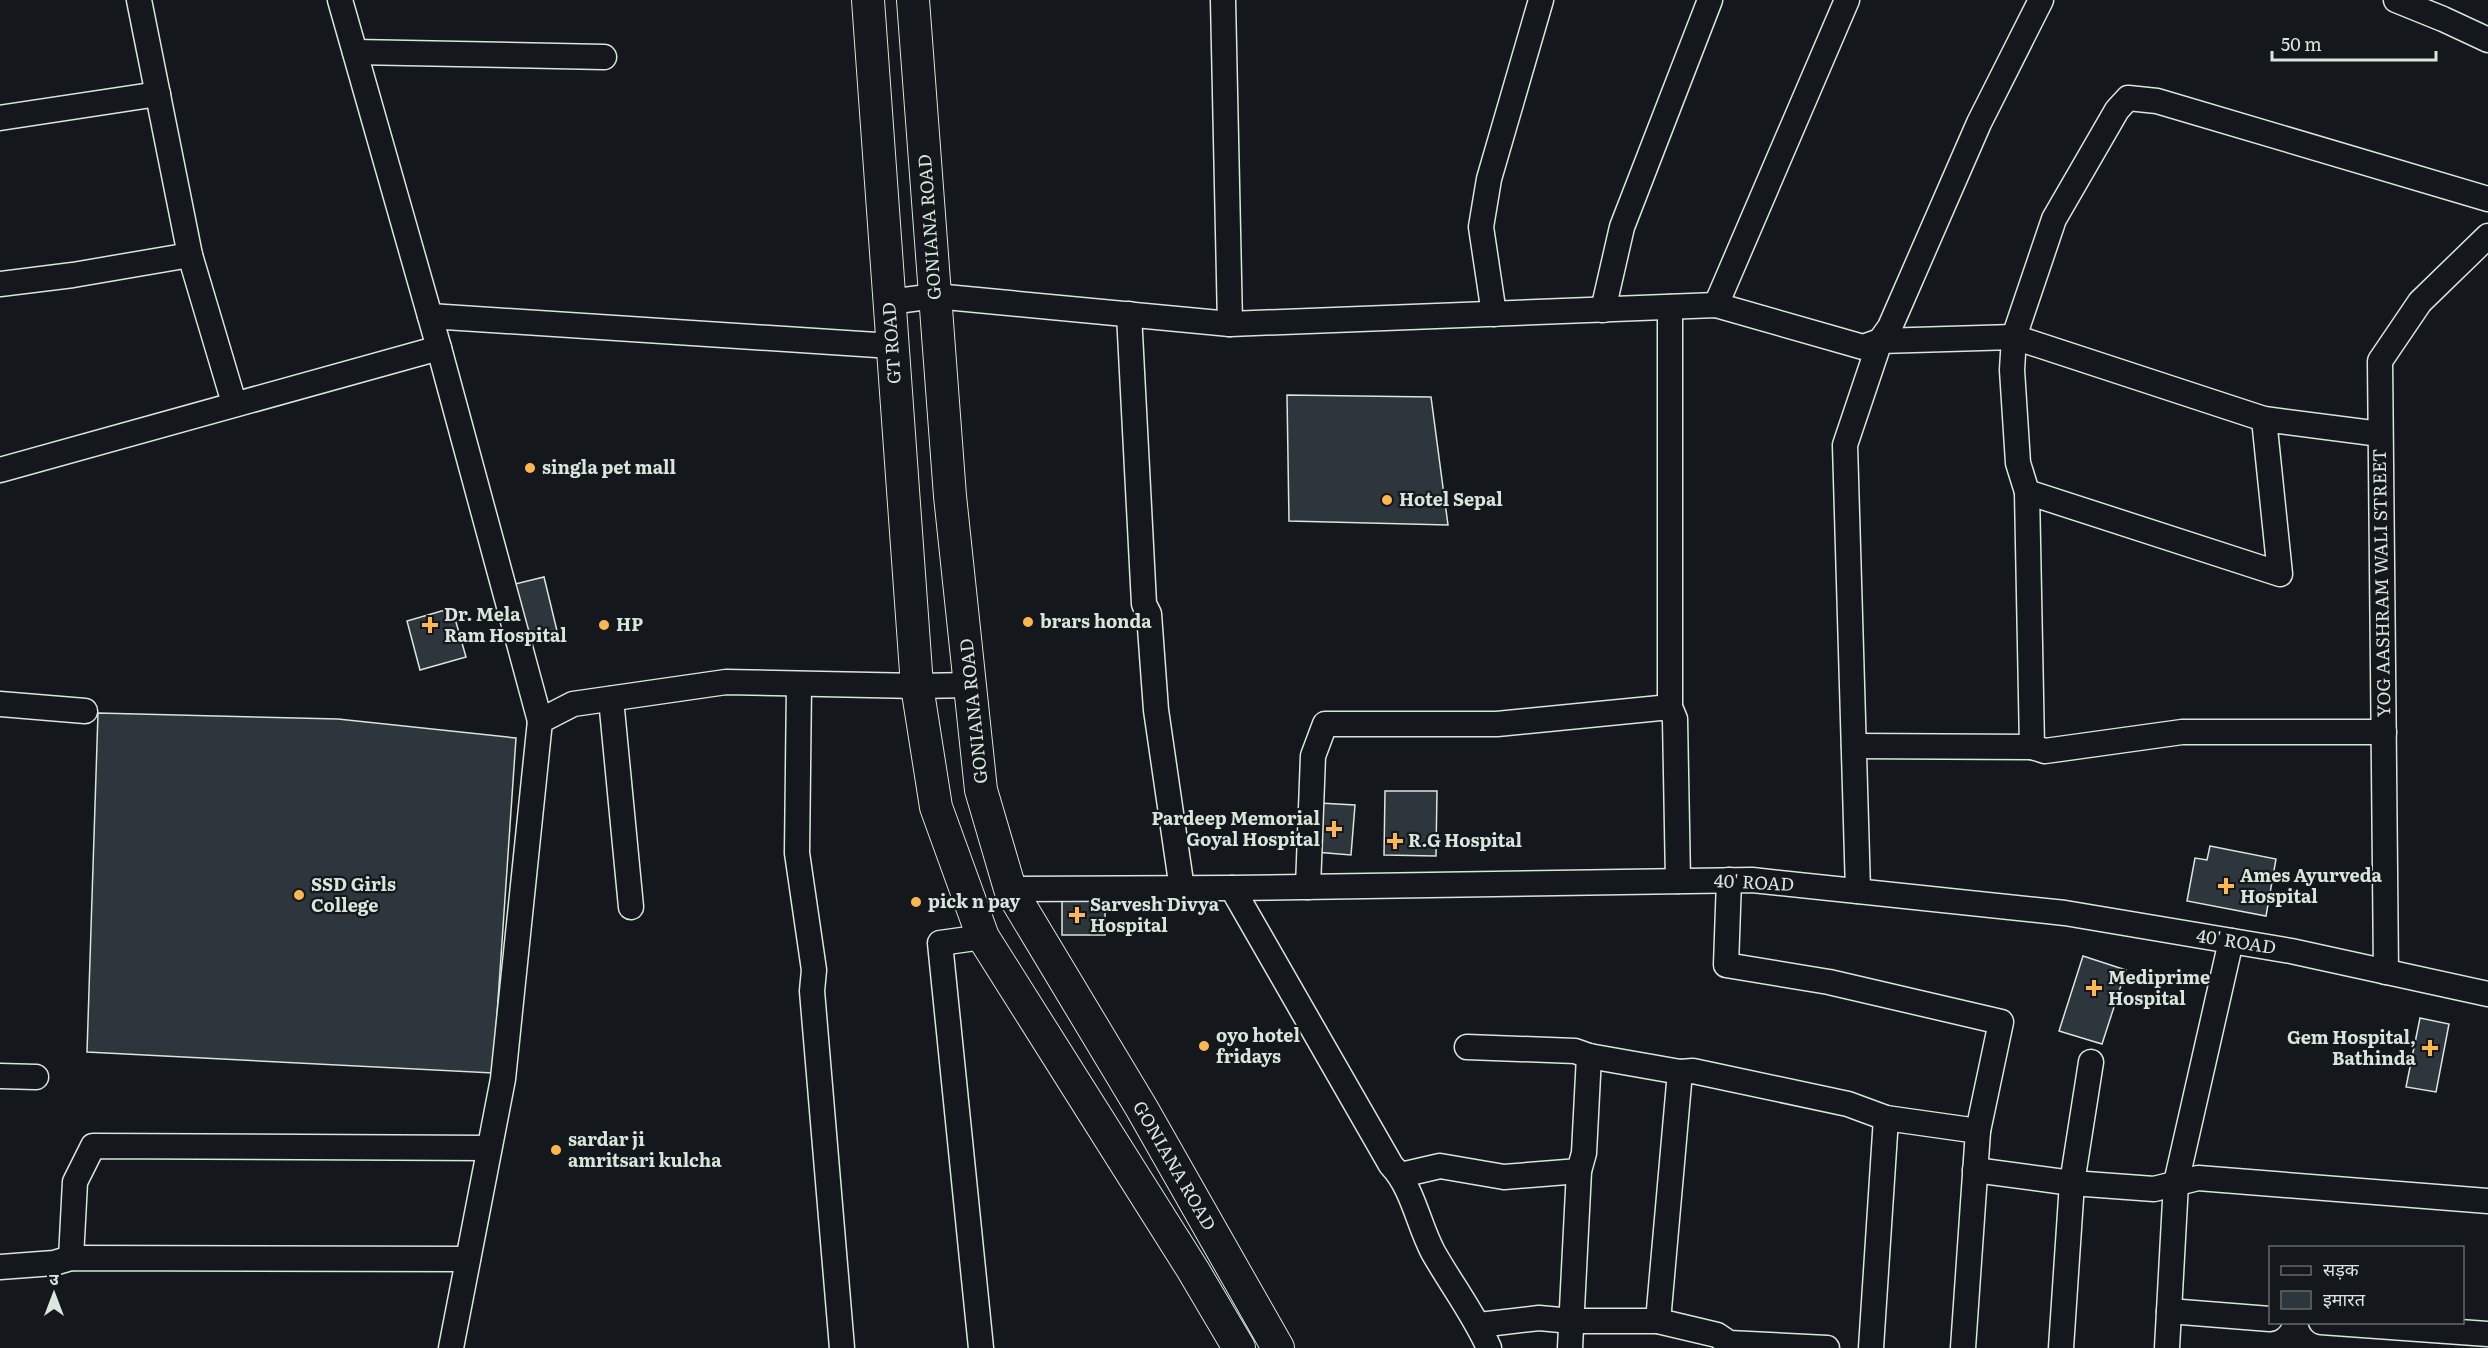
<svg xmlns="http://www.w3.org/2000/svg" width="2488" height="1348" viewBox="0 0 2488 1348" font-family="Literata,'Noto Sans Devanagari',serif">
	<rect width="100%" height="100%" fill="#14181c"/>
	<g fill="#2c363c" stroke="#d8e6dc" stroke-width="1.5">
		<path d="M1287,395L1431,397L1448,525L1289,521Z"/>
		<path d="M544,577L558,635L530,642L515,584Z"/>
		<path d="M452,608L466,657L420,670L407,621Z"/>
		<path d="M98,713L338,719L516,738L493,1073L87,1052Z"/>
		<path d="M1385,791H1437L1436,856L1384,855Z"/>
		<path d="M1319,803L1355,805L1351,855L1315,852Z"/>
		<path d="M2210,846L2276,859L2266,916L2187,901L2195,858L2207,860Z"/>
		<rect x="1062" y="901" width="43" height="34"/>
		<path d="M2083,956L2126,970L2102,1044L2059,1031Z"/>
		<path d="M2420,1018L2449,1024L2436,1092L2406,1087Z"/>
	</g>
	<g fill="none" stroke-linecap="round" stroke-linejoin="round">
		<defs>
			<g id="minor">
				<path d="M139,0L190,255L234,403"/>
				<path d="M340,0L439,348L540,721"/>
				<path d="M1223,0L1230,324"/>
				<path d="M2396,0L2443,19L2488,40"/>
				<path d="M355,52L604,57"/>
				<path d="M0,118L158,94"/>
				<path d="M0,284L73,275L190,255"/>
				<path d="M889,302L935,296L1230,324L1716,305L1863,347L1880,341L2014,337L2264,419L2380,434"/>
				<path d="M1716,305L1847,0"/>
				<path d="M1670,307V707L1675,719L1678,881"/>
				<path d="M1603,310L1622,227L1710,0"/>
				<path d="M1129,314L1144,604L1149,614L1156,710L1182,889"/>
				<path d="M1494,314L1481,227L1489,179L1541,0"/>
				<path d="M430,316L892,346"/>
				<path d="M0,470L439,348"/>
				<path d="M2027,492L2280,574L2264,419"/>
				<path d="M799,684L797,853L814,970L812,991L842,1348"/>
				<path d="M611,699L631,907"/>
				<path d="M0,704L85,711"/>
				<path d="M2384,732H2182L2045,751L2032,747L2027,492L2018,463L2012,370L2014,337L2054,219L2117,110L2128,98L2157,101L2488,199"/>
				<path d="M1854,746L2032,747"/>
				<path d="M1729,880L1726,965L1829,982L2001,1022L1978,1131L1963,1348"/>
				<path d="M1308,887L1313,756L1325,724H1497L1670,707"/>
				<path d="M1232,888L1391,1165C1413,1188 1418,1224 1433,1252C1451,1284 1474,1314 1489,1348"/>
				<path d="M1010,889L1232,888L1752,880L2065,913L2291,951L2488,994"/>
				<path d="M1858,891L1845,445L1880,341L1890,327L1979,123L2041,0"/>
				<path d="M2386,972L2380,361L2420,302L2488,236"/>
				<path d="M1467,1047L1575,1051L1589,1056L1680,1072L1693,1071L1848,1104L1886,1118L1978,1131"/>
				<path d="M0,1076L36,1077"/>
				<path d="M1975,1170L2072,1183L2154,1189L2198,1178L2488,1201"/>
				<path d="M1401,1175L1440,1166L1504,1177L1579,1171"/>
				<path d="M71,1258L75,1182L93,1146L489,1148"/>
				<path d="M0,1267L54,1263L71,1258L468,1259"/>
				<path d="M2169,1311L2270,1319"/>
				<path d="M1658,1321L1680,1072"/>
				<path d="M2321,1322L2488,1334"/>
				<path d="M1479,1325L1539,1318L1572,1321H1658L1717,1335L1729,1343L1827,1348"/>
				<path d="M451,1348L503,1079L540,721L573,704L726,682L917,686L971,685"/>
				<path d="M981,1348L940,943L983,937"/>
				<path d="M1570,1348L1579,1171L1584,1153L1589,1056"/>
				<path d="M1871,1348L1886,1118"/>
				<path d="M2061,1348L2072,1183L2091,1062"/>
				<path d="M2167,1348L2176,1183L2231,941"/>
			</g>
			<g id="major">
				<path d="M868,0L917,686L936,807L983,937L1193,1270L1239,1348"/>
				<path d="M913,0L950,496L981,790L1010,889L1141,1107L1278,1348"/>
			</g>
		</defs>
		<use href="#minor" stroke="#d8e6dc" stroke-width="27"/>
		<use href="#major" stroke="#d8e6dc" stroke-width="34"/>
		<use href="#minor" stroke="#14181c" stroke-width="24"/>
		<use href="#major" stroke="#14181c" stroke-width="32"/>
	</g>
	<g fill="#ffb74d" stroke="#14181c" stroke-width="2">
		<circle cx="530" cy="468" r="6"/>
		<circle cx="1387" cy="500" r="6"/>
		<circle cx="1028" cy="622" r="6"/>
		<path d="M427 616h6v6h6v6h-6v6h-6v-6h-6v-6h6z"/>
		<circle cx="604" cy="625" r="6"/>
		<path d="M1331 820h6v6h6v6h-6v6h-6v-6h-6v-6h6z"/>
		<path d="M1392 832h6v6h6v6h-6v6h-6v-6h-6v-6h6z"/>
		<path d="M2223 877h6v6h6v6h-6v6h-6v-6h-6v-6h6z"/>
		<circle cx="299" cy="895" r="6"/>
		<circle cx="916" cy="902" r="6"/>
		<path d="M1074 906h6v6h6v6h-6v6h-6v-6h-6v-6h6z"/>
		<path d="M2091 979h6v6h6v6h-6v6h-6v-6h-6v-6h6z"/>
		<circle cx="1204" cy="1046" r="6"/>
		<path d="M2427 1039h6v6h6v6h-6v6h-6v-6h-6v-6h6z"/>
		<circle cx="556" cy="1150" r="6"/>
	</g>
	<g text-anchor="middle" stroke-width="4.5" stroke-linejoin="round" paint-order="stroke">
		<g font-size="18" fill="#d8e6dc" stroke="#14181c">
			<text transform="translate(930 227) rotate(-94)" y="6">GONIANA ROAD</text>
			<text transform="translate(892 343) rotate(-94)" y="6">GT ROAD</text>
			<text transform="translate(2382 583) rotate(-91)" y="6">YOG AASHRAM WALI STREET</text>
			<text transform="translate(974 711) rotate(-96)" y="6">GONIANA ROAD</text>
			<text transform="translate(1754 883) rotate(3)" y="6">40' ROAD</text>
			<text transform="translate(2236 942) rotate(9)" y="6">40' ROAD</text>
			<text transform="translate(1174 1166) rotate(60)" y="6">GONIANA ROAD</text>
		</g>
		<g font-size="18" font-weight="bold" fill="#d8e6dc" stroke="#14181c" text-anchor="start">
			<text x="542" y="474">singla pet mall</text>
			<text x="1399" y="506">Hotel Sepal</text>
			<text x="444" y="621">Dr. Mela<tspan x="444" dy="21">Ram Hospital</tspan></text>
			<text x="1040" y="628">brars honda</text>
			<text x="616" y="631">HP</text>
			<text x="1320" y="825" text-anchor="end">Pardeep Memorial<tspan x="1320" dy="21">Goyal Hospital</tspan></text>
			<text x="1408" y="847">R.G Hospital</text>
			<text x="2240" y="882">Ames Ayurveda<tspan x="2240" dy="21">Hospital</tspan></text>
			<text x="311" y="891">SSD Girls<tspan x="311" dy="21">College</tspan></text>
			<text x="928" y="908">pick n pay</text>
			<text x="1090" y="911">Sarvesh Divya<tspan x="1090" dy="21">Hospital</tspan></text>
			<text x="2108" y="984">Mediprime<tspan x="2108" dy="21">Hospital</tspan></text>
			<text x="1216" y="1042">oyo hotel<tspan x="1216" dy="21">fridays</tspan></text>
			<text x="2416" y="1044" text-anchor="end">Gem Hospital,<tspan x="2416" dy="21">Bathinda</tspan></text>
			<text x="568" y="1146">sardar ji<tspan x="568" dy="21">amritsari kulcha</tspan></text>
		</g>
	</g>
	<rect x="2269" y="1246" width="195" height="78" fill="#14181c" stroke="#626a69" stroke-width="1.5"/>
	<rect x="2281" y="1266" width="30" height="9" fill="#14181c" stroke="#626a69" stroke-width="1.5"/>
	<text x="2323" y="1276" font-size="18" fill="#d8e6dc">सड़क</text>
	<rect x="2281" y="1291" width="30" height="18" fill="#2c363c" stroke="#626a69" stroke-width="1.5"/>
	<text x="2323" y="1306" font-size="18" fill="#d8e6dc">इमारत</text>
	<g transform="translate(54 1294)" stroke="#14181c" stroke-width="4.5" paint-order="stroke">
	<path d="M0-4.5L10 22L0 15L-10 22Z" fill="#d8e6dc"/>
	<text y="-9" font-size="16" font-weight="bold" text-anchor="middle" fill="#d8e6dc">उ</text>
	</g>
	<path d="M2272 51v9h164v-9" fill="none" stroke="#d8e6dc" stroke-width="3"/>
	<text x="2281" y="51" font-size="18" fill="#d8e6dc" stroke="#14181c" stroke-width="4.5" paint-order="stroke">50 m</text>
</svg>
